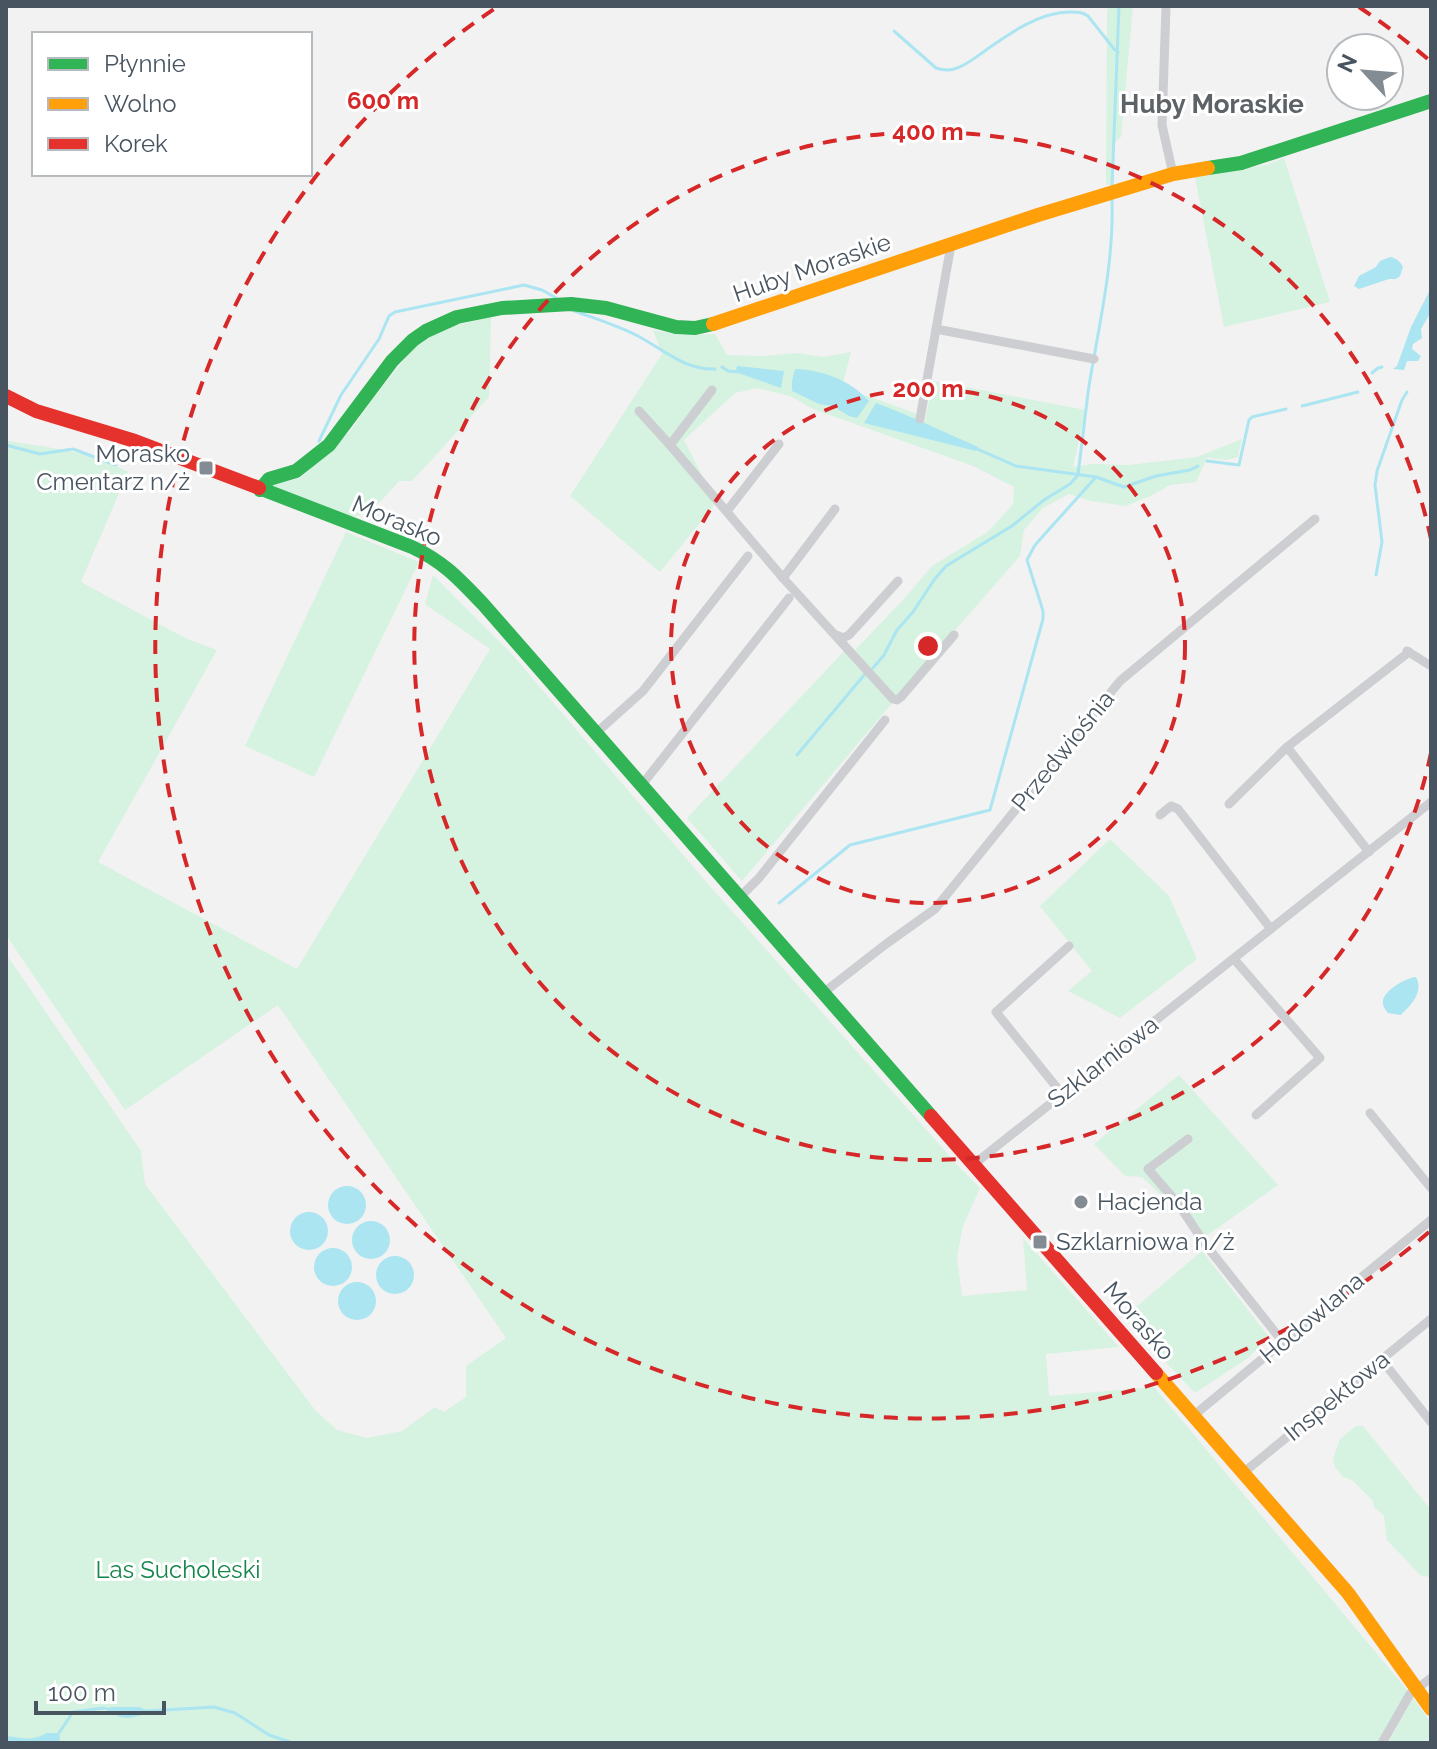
<svg xmlns="http://www.w3.org/2000/svg" width="1437" height="1749" viewBox="0 0 1437 1749" font-family="Raleway,sans-serif">
	<rect width="100%" height="100%" fill="#f3f2f2"/>
	<g fill="#d6f2e0">
		<path d="M1109,6H1133L1121,137L1115,142L1113,184L1106,185L1107,11Z"/>
		<path d="M1284,158L1330,302L1224,327L1195,177L1266,165Z"/>
		<path d="M491,317L489,397L412,481H399C390,491 374,511 361,515C343,522 289,494 270,486L277,483L300,478L318,462L351,430L380,389L415,347L444,328Z"/>
		<path d="M653,330L680,335L715,334L727,355L762,356L796,353L824,357L851,352L842,387L915,413L925,421L933,381L1086,410L1073,467L1092,464L1128,465L1197,457L1242,439L1238,457L1227,460L1207,458L1196,482L1170,485L1150,496L1126,506L1091,501L1069,494L1043,508L1024,530L1020,556L909,683L742,881L687,818L847,648L855,650L903,600L932,566L989,531L1013,504L1014,487L973,466L813,409L790,396L757,388L735,393L684,440L716,503L660,572L570,496L662,354Z"/>
		<path d="M6,441C47,447 91,451 128,472L81,582L185,638L217,650L98,862L297,969L490,649L425,604L433,575L510,652L708,884L962,1170L980,1188L963,1226L957,1257L962,1296L1027,1290L1023,1238L1119,1347L1046,1354L1049,1396L1154,1387L1403,1685L1408,1691L1378,1743H6V954L141,1151L145,1184L315,1410L337,1430L367,1438L402,1431L435,1407L444,1412L466,1397V1366L506,1338L278,1005L125,1110L6,935Z"/>
		<path d="M346,532L419,562L314,777L245,746Z"/>
		<path d="M1110,839L1169,896L1197,959L1120,1018L1068,991L1092,971L1040,906Z"/>
		<path d="M1179,1075L1278,1185L1205,1237L1142,1177L1125,1176L1094,1144Z"/>
		<path d="M1202,1251L1269,1337L1248,1358L1195,1393L1123,1318Z"/>
		<path d="M1356,1426H1363L1431,1510V1577L1421,1576L1387,1540L1384,1516L1374,1507L1373,1501L1352,1480L1343,1477L1335,1467L1333,1459L1340,1439Z"/>
		<path d="M1413,1698L1431,1723V1743H1388Z"/>
	</g>
	<g fill="#aae5f1">
		<path d="M1390,257C1396,258 1401,262 1403,267L1400,276L1396,279H1389L1359,289L1354,286L1359,276L1376,267L1380,261Z"/>
		<path d="M1431,288V312L1421,329L1422,338L1413,344L1412,349L1421,356L1418,361H1407L1404,370L1393,369L1397,366L1411,327Z"/>
		<path d="M737,366L784,371L781,388L741,374L736,371Z"/>
		<path d="M795,369C823,370 850,380 869,401L857,418L849,416L833,406L819,404L792,391V381Z"/>
		<path d="M876,403C911,416 944,432 978,447L976,451L864,423Z"/>
		<path d="M1416,977C1424,992 1411,1005 1401,1015L1388,1013C1385,1009 1382,1006 1383,1000C1386,989 1406,978 1416,977Z"/>
		<circle cx="347" cy="1205" r="19"/>
		<circle cx="309" cy="1231" r="19"/>
		<circle cx="371" cy="1240" r="19"/>
		<circle cx="333" cy="1267" r="19"/>
		<circle cx="395" cy="1275" r="19"/>
		<circle cx="357" cy="1301" r="19"/>
		<path d="M115,1707H139L149,1711C130,1721 121,1720 103,1708Z"/>
		<path d="M47,1733H59L60,1740L57,1743H6V1736C25,1738 29,1742 47,1733Z"/>
	</g>
	<g fill="none" stroke-linecap="round" stroke-linejoin="round">
		<g stroke="#aae5f1" stroke-width="3">
			<path d="M894,31L936,68C942,70 947,71 954,69C966,66 976,57 986,50C1010,33 1040,12 1070,12C1078,12 1082,12 1088,16L1114,49L1118,52"/>
			<path d="M1112,187L1119,6"/>
			<path d="M572,310C593,318 616,325 636,335C663,349 684,370 715,369"/>
			<path d="M722,367L728,371L741,372"/>
			<path d="M1372,373L1378,368L1382,367"/>
			<path d="M1302,406L1358,392"/>
			<path d="M319,441L341,395L379,339L389,316L395,312L524,285L542,290L558,299"/>
			<path d="M6,445L40,454L73,449L116,465"/>
			<path d="M975,448L1016,466L1096,477L1124,487L1156,476L1190,470L1198,466"/>
			<path d="M1207,461L1239,465L1249,420L1252,417L1286,409"/>
			<path d="M1078,474C1082,445 1085,415 1089,386C1099,325 1114,263 1112,200"/>
			<path d="M1376,575L1382,542L1375,485L1377,471L1402,400L1407,392"/>
			<path d="M873,668L884,655L897,630L913,612L934,580L946,566L1012,526L1044,500L1070,484L1079,474"/>
			<path d="M797,755L865,674"/>
			<path d="M779,903L850,845L990,810L1043,619V611L1027,560L1035,545L1096,477"/>
			<path d="M147,1711L214,1707L235,1713L269,1735L293,1743"/>
			<path d="M59,1733L73,1712L104,1708"/>
		</g>
		<g stroke="#ccced1" stroke-width="9">
			<path d="M1166,7L1162,125L1173,174"/>
			<path d="M936,329L1094,359"/>
			<path d="M712,390L670,445L783,578L893,699L897,700L901,697L954,635"/>
			<path d="M639,411L670,445"/>
			<path d="M920,419L951,245"/>
			<path d="M727,511L779,444"/>
			<path d="M783,578L835,509"/>
			<path d="M836,635L843,638L849,635L898,581"/>
			<path d="M1407,651L1431,666"/>
			<path d="M596,733L643,691L748,556"/>
			<path d="M1287,747L1409,652"/>
			<path d="M641,786L789,598"/>
			<path d="M1229,804L1287,747L1369,852"/>
			<path d="M1160,815L1171,806L1178,809L1271,929"/>
			<path d="M739,898L759,878L885,720"/>
			<path d="M1234,959L1320,1058L1256,1115"/>
			<path d="M823,993L886,944L935,909L1120,681L1315,519"/>
			<path d="M1062,1094L996,1012L1069,946"/>
			<path d="M1370,1113L1431,1188"/>
			<path d="M1188,1139L1148,1169L1179,1205L1205,1244L1283,1342"/>
			<path d="M973,1165L1431,802"/>
			<path d="M1381,1359L1431,1422"/>
			<path d="M1193,1416L1431,1220"/>
			<path d="M1243,1473L1431,1319"/>
			<path d="M1382,1743L1410,1694L1431,1678"/>
		</g>
		<g stroke="#30b455" stroke-width="14">
			<path d="M1208,168L1241,163L1431,101"/>
			<path d="M259,488L412,547C444,562 459,579 483,604L931,1116"/>
			<path d="M260,490L269,479L296,471L329,445L392,361L413,340L426,331L457,317L502,308L571,304L606,308L676,327L695,328L713,324"/>
		</g>
		<g stroke="#ff9f0a" stroke-width="14">
			<path d="M713,324L1038,215L1173,174L1208,168"/>
			<path d="M1156,1373L1348,1593L1431,1709"/>
		</g>
		<g stroke="#e5322d" stroke-width="14">
			<path d="M6,396L36,411L135,441L259,488"/>
			<path d="M931,1116L1156,1373"/>
		</g>
	</g>
	<g fill="none" stroke="#d62828" stroke-width="4" stroke-dasharray="14 10">
		<circle cx="928" cy="646" r="257"/>
		<path d="M1431 753A514 514 0 1 1 1431 539"/>
		<path d="M1429 1232A771 771 0 1 1 497 7M1359 7A771 771 0 0 1 1429 60"/>
	</g>
	<g fill="#848c93" stroke="#fff" stroke-width="3">
		<rect x="198" y="460" width="16" height="16" rx="4"/>
		<circle cx="1081" cy="1202" r="8"/>
		<rect x="1032" y="1234" width="16" height="16" rx="4"/>
	</g>
	<g text-anchor="middle" stroke-width="6" stroke-linejoin="round" paint-order="stroke">
		<g font-size="24" fill="#485560" stroke="#fff">
			<text transform="translate(812 268) rotate(-19)" y="8">Huby Moraskie</text>
			<text transform="translate(397 521) rotate(23)" y="8">Morasko</text>
			<text transform="translate(1063 751) rotate(-51)" y="8">Przedwiośnia</text>
			<text transform="translate(1103 1062) rotate(-38)" y="8">Szklarniowa</text>
			<text transform="translate(1312 1318) rotate(-40)" y="8">Hodowlana</text>
			<text transform="translate(1139 1321) rotate(49)" y="8">Morasko</text>
			<text transform="translate(1337 1396) rotate(-39)" y="8">Inspektowa</text>
		</g>
		<g font-size="24" fill="#485560" stroke="#fff" text-anchor="start">
			<text x="190" y="462" text-anchor="end">Morasko<tspan x="190" dy="28">Cmentarz n/ż</tspan></text>
			<text x="1097" y="1210">Hacjenda</text>
			<text x="1056" y="1250">Szklarniowa n/ż</text>
		</g>
		<g font-size="24" fill="#148649" stroke="#fff">
			<text x="178" y="1578">Las Sucholeski</text>
		</g>
		<g font-size="26" font-weight="bold" fill="#5d6267" stroke="#fff">
			<text x="1212" y="113">Huby Moraskie</text>
		</g>
	</g>
	<circle cx="928" cy="646" r="12" fill="#d62828" stroke="#fff" stroke-width="4"/>
	<g font-size="24" text-anchor="middle" font-weight="bold" fill="#d62828" stroke="#fff" stroke-width="6" stroke-linejoin="round" paint-order="stroke">
		<text x="383" y="109">600 m</text>
		<text x="928" y="140">400 m</text>
		<text x="928" y="397">200 m</text>
	</g>
	<rect width="1437" height="1749" fill="none" stroke="#485560" stroke-width="16"/>
	<rect x="32" y="32" width="280" height="144" fill="#ffffff" stroke="#b6bbbf" stroke-width="2"/>
	<rect x="48" y="58" width="40" height="12" fill="#30b455" stroke="#b6bbbf" stroke-width="2"/>
	<text x="104" y="72" font-size="24" fill="#485560">Płynnie</text>
	<rect x="48" y="98" width="40" height="12" fill="#ff9f0a" stroke="#b6bbbf" stroke-width="2"/>
	<text x="104" y="112" font-size="24" fill="#485560">Wolno</text>
	<rect x="48" y="138" width="40" height="12" fill="#e5322d" stroke="#b6bbbf" stroke-width="2"/>
	<text x="104" y="152" font-size="24" fill="#485560">Korek</text>
	<g transform="translate(1365 72) rotate(296)"><circle r="38" fill="#ffffff" stroke="#b6bbbf" stroke-width="2"/>
	<path d="M0-6L14 30L0 20L-14 30Z" fill="#848c93"/>
	<text y="-12" font-size="22" font-weight="bold" text-anchor="middle" fill="#485560">N</text>
	</g>
	<path d="M36 1701v12h128v-12" fill="none" stroke="#485560" stroke-width="4"/>
	<text x="48" y="1701" font-size="24" fill="#485560" stroke="#ffffff" stroke-width="6" paint-order="stroke">100 m</text>
</svg>
